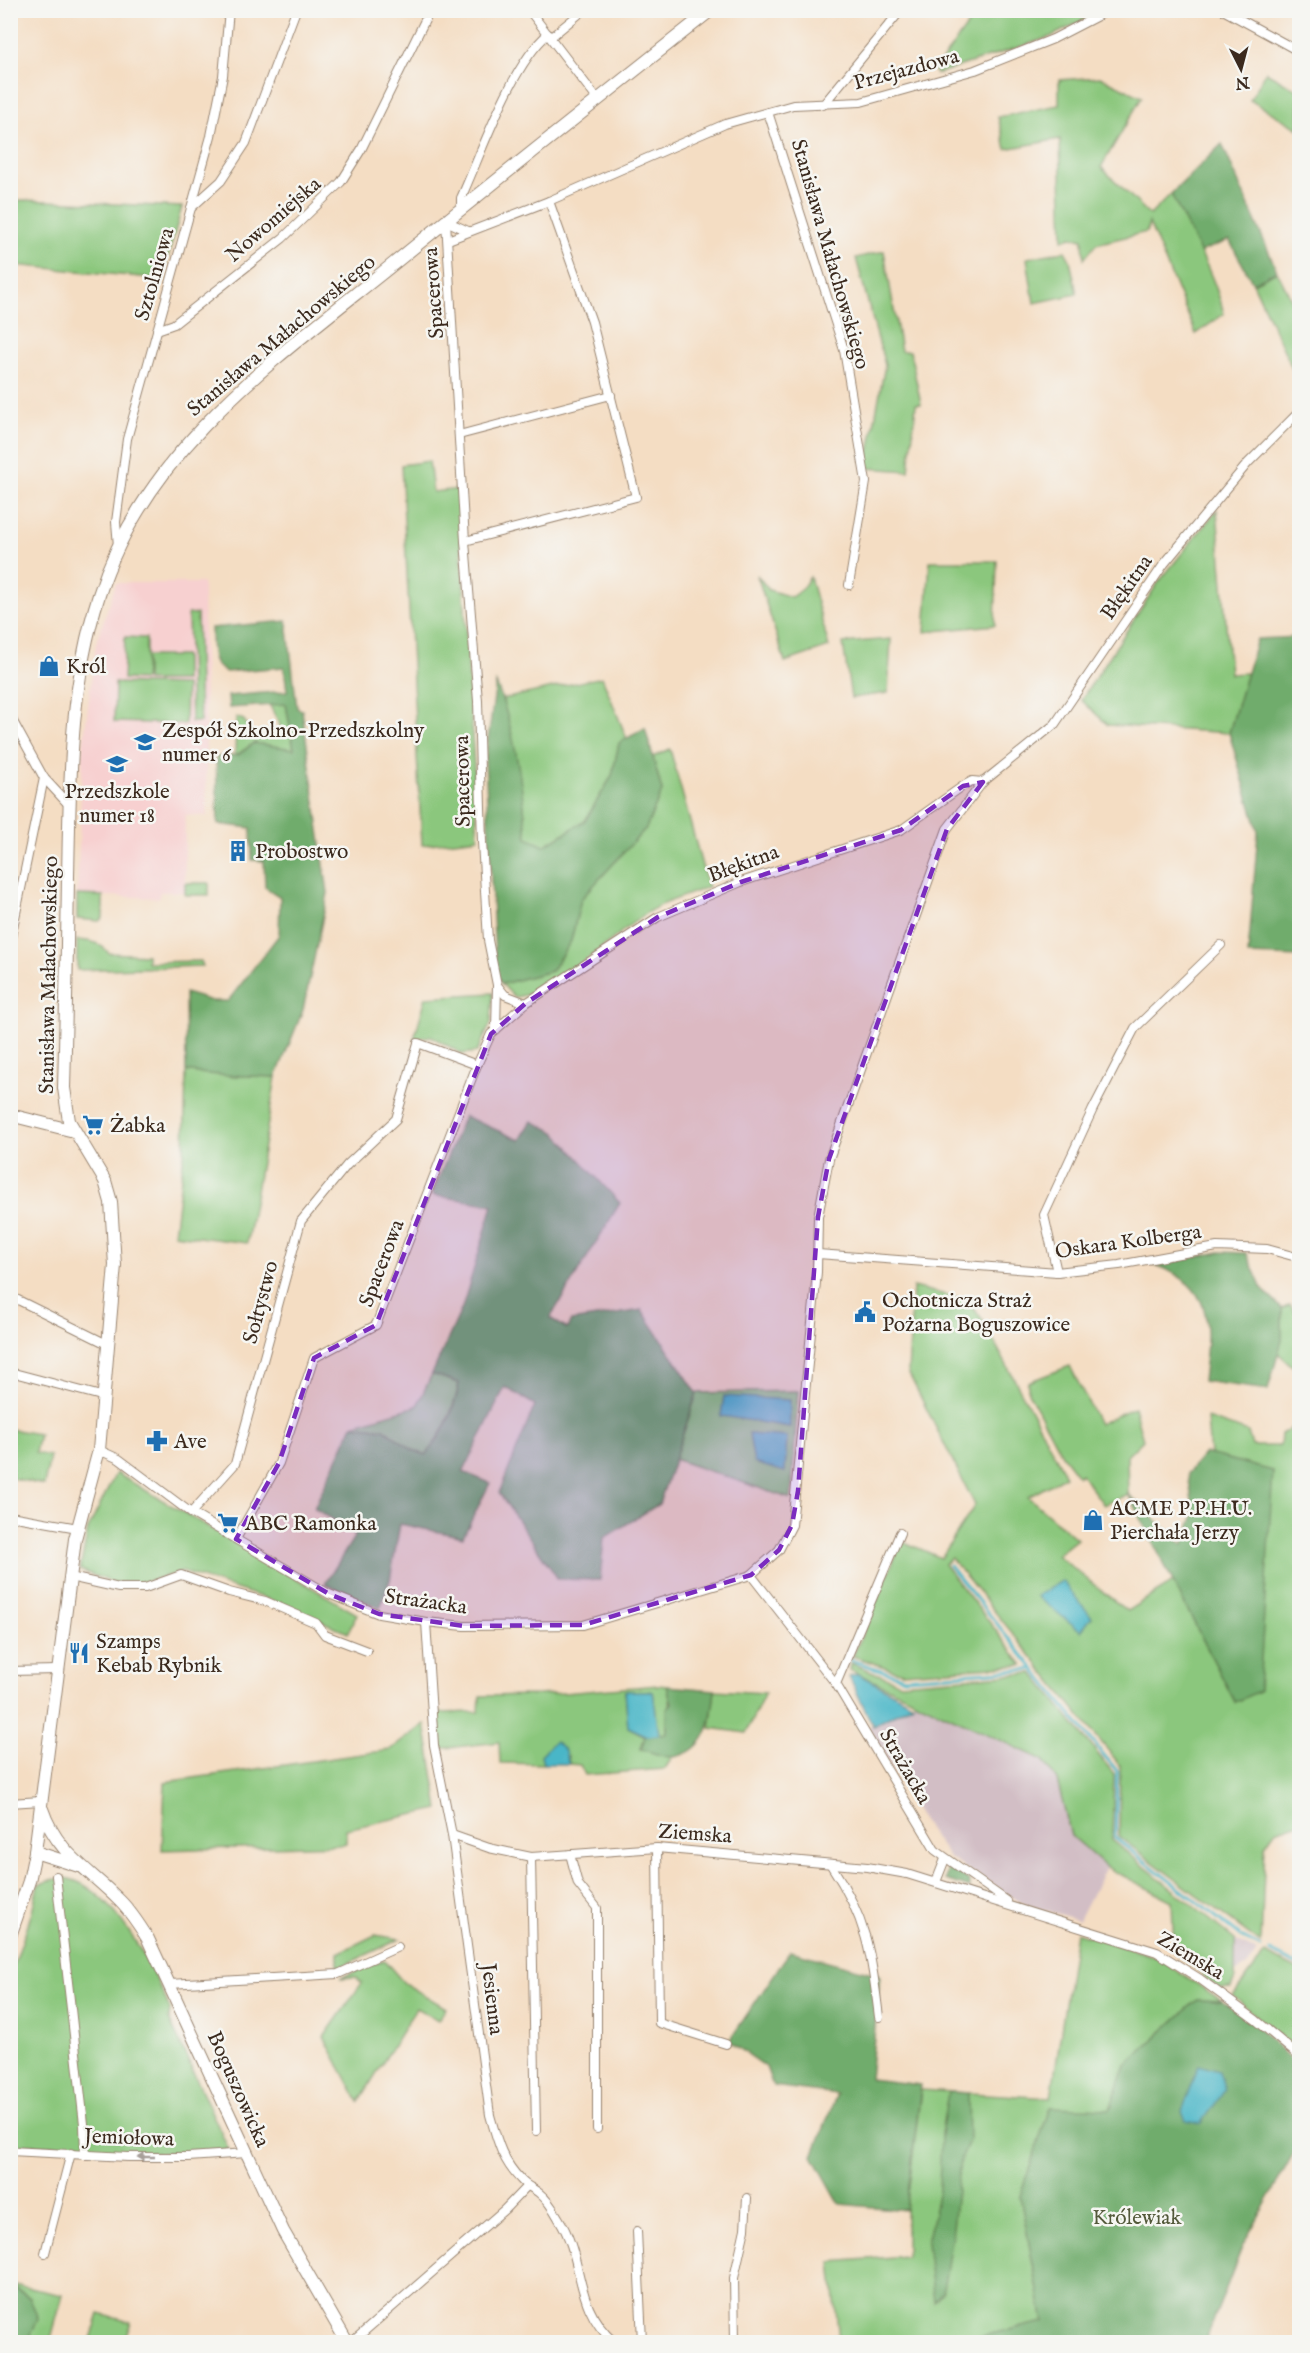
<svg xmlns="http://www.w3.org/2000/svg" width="1310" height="2353" viewBox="0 0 1310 2353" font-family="'IM FELL English',serif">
	<rect width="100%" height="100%" fill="#f6f6f2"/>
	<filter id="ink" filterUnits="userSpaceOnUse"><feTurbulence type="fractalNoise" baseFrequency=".0167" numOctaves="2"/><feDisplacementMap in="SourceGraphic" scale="12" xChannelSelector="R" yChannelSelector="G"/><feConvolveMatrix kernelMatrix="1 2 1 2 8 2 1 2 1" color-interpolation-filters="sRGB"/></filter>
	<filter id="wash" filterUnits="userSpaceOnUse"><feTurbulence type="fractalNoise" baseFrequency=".008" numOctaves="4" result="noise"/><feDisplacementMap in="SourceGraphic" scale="24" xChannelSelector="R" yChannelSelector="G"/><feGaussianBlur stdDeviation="1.35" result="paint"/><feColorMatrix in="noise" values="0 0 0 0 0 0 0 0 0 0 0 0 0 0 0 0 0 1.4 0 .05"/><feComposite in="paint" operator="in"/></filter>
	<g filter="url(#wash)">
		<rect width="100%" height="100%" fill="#f4ddc3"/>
		<path fill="#f7d0d0" d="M116,583H203L207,816L185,815V892H160L159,898L77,895L83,746L96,643Z"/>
		<g fill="#d2bec5">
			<path d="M915,1698L1043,1760L1057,1780L1071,1836L1106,1867L1079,1920L1024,1904L949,1858L924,1823L868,1727L912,1704Z"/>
			<path d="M1235,1940L1257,1952L1247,1966L1235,1973Z"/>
		</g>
		<g fill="#8bc77d" stroke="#63784e" stroke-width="1.5">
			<path d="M978,11H1102L1050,37L936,74L934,71Z"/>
			<path d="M1266,72L1299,91V129L1250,100Z"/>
			<path d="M1100,77L1142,97L1101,167L1150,215L1171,194C1190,233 1214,272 1224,314L1196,334L1149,223L1147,232L1096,244L1084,259L1083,239L1071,237L1063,240L1060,139L1006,149L998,117L1059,105V80Z"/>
			<path d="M24,200L182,207L162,279L14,265L11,282V201Z"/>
			<path d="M884,251L901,351H910L921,404H916L909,471L866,468L885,365L856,258Z"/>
			<path d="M1065,251L1070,260L1077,294L1034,303L1027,258Z"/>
			<path d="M1277,271L1295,307H1299V383L1253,283Z"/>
			<path d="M429,461L433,492L458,489L478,838L422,845L401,465Z"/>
			<path d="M1217,510L1230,674L1247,673L1229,733L1108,725L1081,700L1158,583Z"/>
			<path d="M930,561H997L995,625L925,632Z"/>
			<path d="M757,575L769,590L791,597L801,590L810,577L829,647L785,662Z"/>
			<path d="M188,614H197L200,722H191Z"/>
			<path d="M125,637L146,638V656H185V681H146V658L144,680L123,679Z"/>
			<path d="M891,639L888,693L851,698L843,643Z"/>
			<path d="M602,677L627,739L619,744L612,776L585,821L544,846L527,838L523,799L503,699Z"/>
			<path d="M115,683L186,685L185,724L114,722Z"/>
			<path d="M269,704H286L294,750L254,743L235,756L236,717L244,720L253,737L272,738L278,733L280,725Z"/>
			<path d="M670,749L708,887C689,895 666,901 648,912C615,934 551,996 514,997L502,984L551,971L571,941L581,899L646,828L662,791L653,757Z"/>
			<rect x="185" y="883" width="24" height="12"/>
			<path d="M77,895L103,896V918L99,921L77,919Z"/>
			<path d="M77,940C92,941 99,942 109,953L147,955V962L201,961L203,966L77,970Z"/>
			<path d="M493,993L491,1023L477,1052L462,1054L431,1036L414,1039L426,997Z"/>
			<path d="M186,1071C216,1077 245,1075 276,1077L247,1243L174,1234L184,1154Z"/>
			<path d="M913,1287L967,1300L982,1319L1066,1476L1028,1497L1077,1539L1057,1555L1127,1611L1173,1582L1235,1702L1273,1471L1210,1455L1207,1418L1248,1432L1252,1446H1280L1281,1434L1299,1424V1823L1275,1831L1265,1846L1261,1943L1119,1837L1120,1765L951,1558L944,1564L1023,1665L902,1673L853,1656L902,1541L941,1558L975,1505L908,1372Z"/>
			<path d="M1290,1305L1299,1316V1372L1278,1353L1282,1340V1309Z"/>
			<path d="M1070,1366L1099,1424L1134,1407L1143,1440L1127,1456L1128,1494L1104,1505L1081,1474L1078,1476L1062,1455L1028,1392V1382Z"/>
			<path d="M432,1374L459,1383C454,1411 443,1432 427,1455L413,1450L384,1429L353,1425L417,1406Z"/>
			<path d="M798,1391L791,1499L674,1459L697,1393Z"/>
			<path d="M10,1429L39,1434L35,1453L50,1456L44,1485L11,1478Z"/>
			<path d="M116,1473L357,1614L348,1633L286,1605L183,1572L138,1583H114L80,1570L88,1529Z"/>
			<path d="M851,1663L900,1683L1033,1673L1114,1774L1112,1840L1235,1940V1978L1231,1988L1220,1989L1174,1952L1172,1901L1106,1867L1071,1836L1057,1780L1043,1760L850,1670Z"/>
			<path d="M658,1685L667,1686C675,1710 665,1711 667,1733L659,1735L653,1691H625L628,1727L645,1736L641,1749L672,1757L665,1769L585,1775L580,1765L569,1764L568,1756L542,1755L543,1764L500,1763L499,1742L438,1749L437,1713L479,1712L480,1696L540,1695Z"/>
			<path d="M715,1690L765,1693L746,1733L710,1728Z"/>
			<path d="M425,1724L439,1809L346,1829V1843L340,1845L162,1850L165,1782L390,1750Z"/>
			<path d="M64,1878C112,1884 152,1968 170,2009L169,2019L229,2150C189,2153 151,2154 111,2152C96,2151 89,2141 76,2146L11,2145V1974L32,1912L38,1885L50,1880Z"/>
			<path d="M1076,1932L1157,1957L1222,2001L1197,2000L1126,2065L1110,2109L1020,2196L1044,2322L978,2337L839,2340L831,2262L906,2256V2210L921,2090L1051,2098Z"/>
			<path d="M375,1935L400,1939L338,1968V1953Z"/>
			<path d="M1265,1953L1299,1970V2053L1233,1996Z"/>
			<path d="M384,1960L404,1983L446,2008L438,2020L416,2008L359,2102L324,2037L362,1983L355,1977L340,1978Z"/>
			<path d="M10,2284L63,2295L50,2342H27L38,2319L30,2298Z"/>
			<path d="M99,2314L131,2322L124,2342H90Z"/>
		</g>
		<g fill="#70ac6c" stroke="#566b45" stroke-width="1.5">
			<path d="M1222,144L1277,271L1253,283L1229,240L1200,252L1171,194Z"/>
			<path d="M287,621L297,708L302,710L328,893L303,1010L276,1077C245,1075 216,1077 186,1071L185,993L212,1001H228L279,935L280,897L265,887L264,861L252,860L251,828L218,824L216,757L238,755L254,743L294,749L286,704L229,708L228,696L287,691L284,667L226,672C208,665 212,645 211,628Z"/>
			<path d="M1299,637V957L1248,955L1258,831L1229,733L1257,639Z"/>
			<path d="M496,683C515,729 523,789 527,838L544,846L585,821L612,776L619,743L645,728L662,791L646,828L581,899L571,941L551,971L502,984L496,975L485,760Z"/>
			<path d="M464,1116L520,1140L532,1121L555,1132L620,1203L550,1318L567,1329L571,1321L642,1310L697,1393L659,1504L604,1538L600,1580L558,1579L499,1493L535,1405L505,1387L463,1472L490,1483L463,1537L400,1524L390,1580L380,1608L325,1584L356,1534L314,1508L353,1425L384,1429L413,1450L426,1455C444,1433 455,1411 459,1383L432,1374L462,1308L493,1205L432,1195Z"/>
			<path d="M1220,1252L1246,1253L1262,1289L1282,1309V1340L1268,1390L1203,1381C1209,1327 1217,1288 1156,1265Z"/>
			<path d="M1205,1453L1273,1471L1259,1691L1235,1702L1128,1494L1183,1545L1194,1515L1188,1473Z"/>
			<path d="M667,1686L715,1690C712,1718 709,1751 674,1757C665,1758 651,1752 641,1749L645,1736L667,1733V1709L672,1703Z"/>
			<path d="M949,1865L968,1880L970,1888L945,1880Z"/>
			<path d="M790,1951L880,1975L870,2079L921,2085L906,2210L840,2204L813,2156L837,2094L773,2086L766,2067L729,2041Z"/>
			<path d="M1197,2000L1222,2001L1257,2026L1299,2068V2143L1243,2245L1205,2342H839V2340L978,2337L1044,2322L1020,2196L1050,2107L1110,2109L1126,2065Z"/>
			<path d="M948,2092L968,2093L969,2141L960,2161L953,2228L943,2291L934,2301L927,2243L939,2190L941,2134Z"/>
			<path d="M10,2285L30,2298L38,2319L27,2342H11Z"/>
		</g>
		<g fill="#4ab6c7" stroke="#427072" stroke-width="1.5">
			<path d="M724,1396L790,1400V1427L721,1416Z"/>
			<path d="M749,1434L787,1437L785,1472L754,1463Z"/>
			<path d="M1062,1581L1092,1617L1081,1631L1036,1596Z"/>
			<path d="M858,1674L913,1704L873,1726L849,1676Z"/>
			<path d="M625,1691H653L659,1735L648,1736L628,1727Z"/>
			<path d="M555,1741L564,1749L569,1764H543L541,1755Z"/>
			<path d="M1199,2065L1219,2071L1225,2090L1201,2124L1186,2121L1182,2112Z"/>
		</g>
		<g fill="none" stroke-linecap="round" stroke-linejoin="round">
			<g stroke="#4ab6c7" stroke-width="3">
				<path d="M949,1565L1117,1771L1115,1838L1243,1938L1261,1947"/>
				<path d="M851,1660L904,1678L1034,1669"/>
				<path d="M1270,1951L1300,1966"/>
				<path d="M1298,1965L1300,1940"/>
			</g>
		</g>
	</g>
	<g filter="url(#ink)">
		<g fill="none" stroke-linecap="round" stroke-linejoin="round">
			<defs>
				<g id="street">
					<path d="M529,10L598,100"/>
					<path d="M1223,10L1300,52"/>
					<path d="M551,37L584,10"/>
					<path d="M823,105L901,10"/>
					<path d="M768,112L844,350L866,482L849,585"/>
					<path d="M191,208L221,181L246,143L296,10"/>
					<path d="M461,209V198C482,152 511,65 548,34"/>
					<path d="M446,221L465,541L478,701L482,842L488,940L497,985L505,995L526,1003"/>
					<path d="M446,221L468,231"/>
					<path d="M448,240L549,201L725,124L793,105L861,102L975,70L1053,39L1109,10"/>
					<path d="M157,330L174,324L283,238L341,182L361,150L430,10"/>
					<path d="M459,435L611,395"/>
					<path d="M465,541L636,497L592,322L549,201"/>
					<path d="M118,546L116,522L127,439L211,136L223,76L229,10"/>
					<path d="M10,716L44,778L69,805"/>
					<path d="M10,942L44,778"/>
					<path d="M496,1030L497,986"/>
					<path d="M818,1254L1057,1272L1119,1265L1217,1247L1267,1249L1300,1258"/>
					<path d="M1057,1272L1044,1215L1093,1109L1135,1028L1221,945"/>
					<path d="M10,1296L109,1345"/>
					<path d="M10,1372L105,1397"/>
					<path d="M99,1450L119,1459L191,1513L329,1594L379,1614L426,1622L464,1626L583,1625L751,1575L779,1550L792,1525L817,1272L818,1217L829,1159L947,829L983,782L1055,724L1164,564L1248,463L1300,411"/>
					<path d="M191,1513L235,1464L301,1221L347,1165L396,1119L418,1043L477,1065L491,1034L526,1003L658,917L741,882L901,830L963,786L972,781L983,782"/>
					<path d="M10,1516L78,1528"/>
					<path d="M236,1539L279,1463L314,1358L376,1325L477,1065"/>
					<path d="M751,1575L836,1684L935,1850L1007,1901"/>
					<path d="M70,1577L119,1588H145L181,1575L229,1592L265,1601L316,1623L325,1635L367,1651"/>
					<path d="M426,1622L434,1745L452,1835L490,2115C497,2140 502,2161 521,2180C526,2186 533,2188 539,2193C547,2199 554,2210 559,2219C585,2260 573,2307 614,2342"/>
					<path d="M10,1671L57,1670"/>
					<path d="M836,1684L900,1533"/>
					<path d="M10,1803L41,1801"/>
					<path d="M452,1835L489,1848L531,1857L657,1848L867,1867L907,1874L1157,1952L1200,1979L1256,2020L1300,2057"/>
					<path d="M657,1848L659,2023L726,2044"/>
					<path d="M570,1854L578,1884L597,1908V2129"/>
					<path d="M531,1857L536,2131"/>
					<path d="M831,1865C867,1919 871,1953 879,2017"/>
					<path d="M56,1876L84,2124L85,2155"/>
					<path d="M936,1882L945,1859"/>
					<path d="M170,1984L338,1974L398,1947"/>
					<path d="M10,2151L128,2157H188L247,2153"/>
					<path d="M637,2231L642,2342"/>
					<path d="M45,2253L71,2153"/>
					<path d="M352,2342L505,2209L527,2186"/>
					<path d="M735,2342L734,2278L745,2229L747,2198"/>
				</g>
				<g id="secondary">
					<path d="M10,1115L74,1131"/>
					<path d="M42,1809C57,1854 89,1869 120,1901C131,1912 140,1926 148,1939L283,2231L347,2342"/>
					<path d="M35,1852L79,1866"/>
					<path d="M10,1936L29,1881L35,1852L75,1539L99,1450L115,1265L111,1202L105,1181L69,1121L64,1088C66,1018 67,948 68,877C70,782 69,687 99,595C148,441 290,349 408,252C509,170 610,90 711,10"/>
				</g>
			</defs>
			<use href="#street" stroke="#988470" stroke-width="10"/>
			<use href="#secondary" stroke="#988470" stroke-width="14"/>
			<use href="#street" stroke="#fff" stroke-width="8"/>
			<use href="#secondary" stroke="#fff" stroke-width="12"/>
		</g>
		<defs><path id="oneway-solid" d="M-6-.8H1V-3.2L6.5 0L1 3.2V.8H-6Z" transform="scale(1.5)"/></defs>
		<use fill="#a79f9a" href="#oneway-solid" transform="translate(146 2157) rotate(-180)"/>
	</g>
	<path fill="#7b2cbf" fill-opacity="0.2" stroke="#7b2cbf" stroke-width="4.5" stroke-dasharray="12 8" stroke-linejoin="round" d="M983,782L947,829L829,1159L818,1217L798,1491L792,1525L779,1550L751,1575L583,1625L464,1626L379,1614L329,1594L236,1539L279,1463L314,1358L376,1325L491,1034L526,1003L658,917L741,882L901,830L963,786Z"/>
	<defs>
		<symbol id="shop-bare" viewBox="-9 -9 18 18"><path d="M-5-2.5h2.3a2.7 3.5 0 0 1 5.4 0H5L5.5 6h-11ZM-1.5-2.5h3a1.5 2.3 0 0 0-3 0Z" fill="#1f6fb2" stroke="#f6f6f2" stroke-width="2.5" paint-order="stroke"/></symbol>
		<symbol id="school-bare" viewBox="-9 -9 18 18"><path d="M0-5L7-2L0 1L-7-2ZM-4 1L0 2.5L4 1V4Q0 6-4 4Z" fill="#1f6fb2" stroke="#f6f6f2" stroke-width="2.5" paint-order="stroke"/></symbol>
		<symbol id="building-bare" viewBox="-9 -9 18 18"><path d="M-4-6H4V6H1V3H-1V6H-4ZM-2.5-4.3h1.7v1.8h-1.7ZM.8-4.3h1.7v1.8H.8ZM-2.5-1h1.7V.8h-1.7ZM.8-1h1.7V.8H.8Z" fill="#1f6fb2" stroke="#f6f6f2" stroke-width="2.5" paint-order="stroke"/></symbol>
		<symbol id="supermarket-bare" viewBox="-9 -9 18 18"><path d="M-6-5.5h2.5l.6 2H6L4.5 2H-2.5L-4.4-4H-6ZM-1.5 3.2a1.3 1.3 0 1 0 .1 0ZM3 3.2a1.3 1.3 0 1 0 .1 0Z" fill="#1f6fb2" stroke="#f6f6f2" stroke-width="2.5" paint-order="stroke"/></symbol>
		<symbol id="civic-bare" viewBox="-9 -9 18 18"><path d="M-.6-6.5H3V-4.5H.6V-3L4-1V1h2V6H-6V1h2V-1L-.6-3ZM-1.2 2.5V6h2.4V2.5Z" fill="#1f6fb2" stroke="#f6f6f2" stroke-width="2.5" paint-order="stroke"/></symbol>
		<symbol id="pharmacy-bare" viewBox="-9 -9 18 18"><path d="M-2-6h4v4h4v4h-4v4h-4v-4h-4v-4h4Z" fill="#1f6fb2" stroke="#f6f6f2" stroke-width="2.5" paint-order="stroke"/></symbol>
		<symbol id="restaurant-bare" viewBox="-9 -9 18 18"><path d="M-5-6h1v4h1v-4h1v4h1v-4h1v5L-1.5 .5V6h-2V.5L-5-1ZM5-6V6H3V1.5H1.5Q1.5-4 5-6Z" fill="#1f6fb2" stroke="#f6f6f2" stroke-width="2.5" paint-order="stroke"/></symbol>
	</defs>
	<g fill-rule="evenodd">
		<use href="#shop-bare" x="34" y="651" width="30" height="30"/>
		<use href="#school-bare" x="130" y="727" width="30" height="30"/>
		<use href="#school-bare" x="102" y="749" width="30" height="30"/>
		<use href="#building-bare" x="223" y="836" width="30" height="30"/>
		<use href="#supermarket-bare" x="78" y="1110" width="30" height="30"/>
		<use href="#civic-bare" x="850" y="1297" width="30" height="30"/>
		<use href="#pharmacy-bare" x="142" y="1426" width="30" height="30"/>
		<use href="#shop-bare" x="1078" y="1505" width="30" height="30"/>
		<use href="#supermarket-bare" x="213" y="1508" width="30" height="30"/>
		<use href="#restaurant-bare" x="64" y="1638" width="30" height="30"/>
	</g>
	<g text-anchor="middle" stroke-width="5" stroke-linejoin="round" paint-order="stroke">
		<g font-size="21" fill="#3b2a1e" stroke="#f6f6f2">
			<text transform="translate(906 69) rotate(-15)" y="7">Przejazdowa</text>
			<text transform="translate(273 219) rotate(-41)" y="7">Nowomiejska</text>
			<text transform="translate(831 254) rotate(74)" y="7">Stanisława Małachowskiego</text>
			<text transform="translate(154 274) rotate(-74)" y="7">Sztolniowa</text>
			<text transform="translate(433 293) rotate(-94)" y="7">Spacerowa</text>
			<text transform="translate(281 335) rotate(-40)" y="7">Stanisława Małachowskiego</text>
			<text transform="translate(1126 587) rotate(-55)" y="7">Błękitna</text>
			<text transform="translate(462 781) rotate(-91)" y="7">Spacerowa</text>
			<text transform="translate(743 863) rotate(-20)" y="7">Błękitna</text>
			<text transform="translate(48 975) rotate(-89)" y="7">Stanisława Małachowskiego</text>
			<text transform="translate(1128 1241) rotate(-8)" y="7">Oskara Kolberga</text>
			<text transform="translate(381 1263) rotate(-69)" y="7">Spacerowa</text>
			<text transform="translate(260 1302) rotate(-75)" y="7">Sołtystwo</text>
			<text transform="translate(426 1601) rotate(8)" y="7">Strażacka</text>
			<text transform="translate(906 1766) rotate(60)" y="7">Strażacka</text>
			<text transform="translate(695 1833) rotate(4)" y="7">Ziemska</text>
			<text transform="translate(1191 1955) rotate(31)" y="7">Ziemska</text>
			<text transform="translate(493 1999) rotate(83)" y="7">Jesienna</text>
			<text transform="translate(239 2089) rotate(66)" y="7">Boguszowicka</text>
			<text transform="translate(129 2137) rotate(2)" y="7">Jemiołowa</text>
		</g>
		<g font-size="21" fill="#3b2a1e" stroke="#f6f6f2" text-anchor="start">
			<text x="66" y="673">Król</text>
			<text x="162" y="737">Zespół Szkolno-Przedszkolny<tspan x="162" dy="24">numer 6</tspan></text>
			<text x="117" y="798" text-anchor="middle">Przedszkole<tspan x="117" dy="24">numer 18</tspan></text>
			<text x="255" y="858">Probostwo</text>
			<text x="110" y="1132">Żabka</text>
			<text x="882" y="1307">Ochotnicza Straż<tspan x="882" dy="24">Pożarna Boguszowice</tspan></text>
			<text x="174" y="1448">Ave</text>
			<text x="1110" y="1515">ACME P.P.H.U.<tspan x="1110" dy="24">Pierchała Jerzy</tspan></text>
			<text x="245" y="1530">ABC Ramonka</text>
			<text x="96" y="1648">Szamps<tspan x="96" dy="24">Kebab Rybnik</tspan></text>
		</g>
		<g font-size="21" fill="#53593a" stroke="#f6f6f2">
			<text x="1137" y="2224">Królewiak</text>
		</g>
	</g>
	<rect width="1310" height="2353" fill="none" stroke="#f6f6f2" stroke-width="36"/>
	<g transform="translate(1241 69) rotate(174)" stroke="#f6f6f2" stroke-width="4.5" paint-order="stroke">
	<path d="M0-4.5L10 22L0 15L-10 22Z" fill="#3b2a1e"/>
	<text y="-9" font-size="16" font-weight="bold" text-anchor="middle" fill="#3b2a1e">N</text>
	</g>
</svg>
